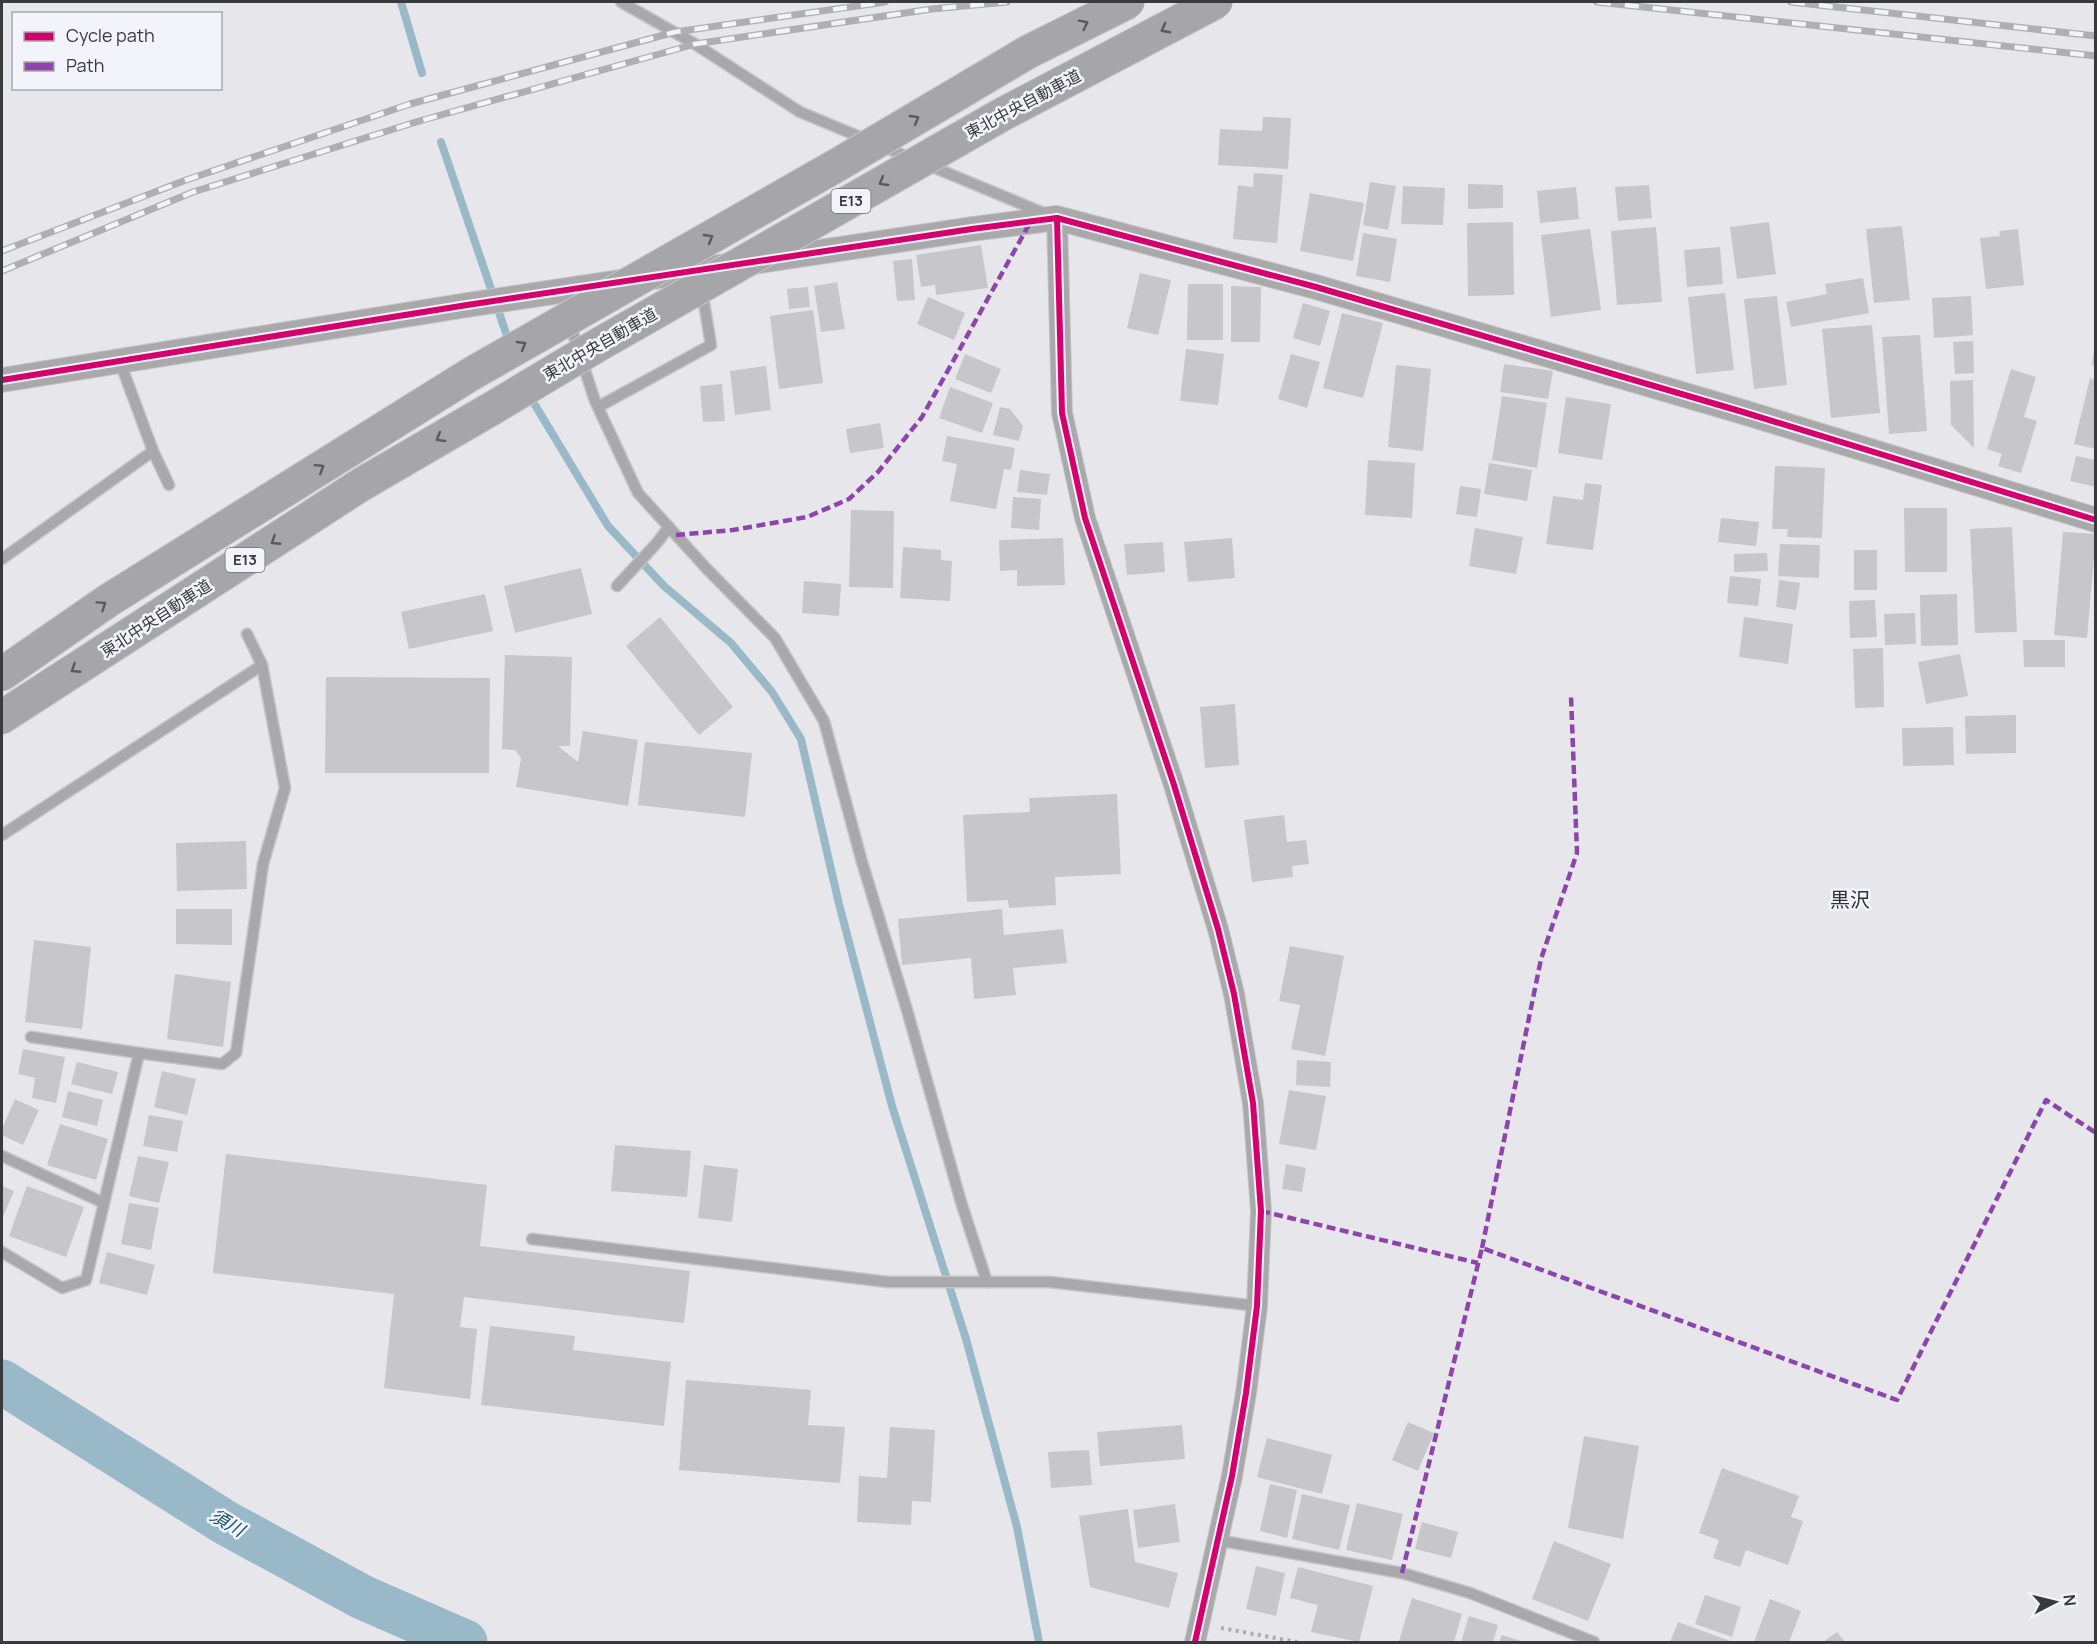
<svg xmlns="http://www.w3.org/2000/svg" width="2097" height="1644" viewBox="0 0 2097 1644" font-family="Manrope,'Noto Sans JP',sans-serif">
	<rect width="100%" height="100%" fill="#e7e7eb"/>
	<g fill="none" stroke-linecap="round" stroke-linejoin="round">
		<g stroke="#99b9c8" stroke-width="8">
			<path d="M401,2L422,73"/>
			<path d="M441,142L509,342"/>
			<path d="M529,395L608,526L664,586L731,643L772,692L801,739L839,904L892,1106L966,1339L1017,1527L1039,1642"/>
		</g>
		<path stroke="#99b9c8" stroke-width="45" d="M2,1382L226,1523L362,1597L465,1642"/>
	</g>
	<g fill="#c7c7c9">
		<path d="M1263,117L1291,118L1288,169L1218,165L1220,129L1262,131Z"/>
		<path d="M1254,173L1283,175L1277,243L1233,239L1238,185L1253,187Z"/>
		<path d="M1370,182L1396,186L1388,230L1363,225Z"/>
		<path d="M1468,184L1503,185V208L1468,209Z"/>
		<path d="M1649,185L1652,218L1618,221L1615,187Z"/>
		<path d="M1403,186L1445,188L1443,225L1401,224Z"/>
		<path d="M1576,187L1579,219L1540,223L1537,191Z"/>
		<path d="M1310,193L1364,203L1353,261L1300,251Z"/>
		<path d="M1513,222L1514,295L1468,296L1467,223Z"/>
		<path d="M1769,222L1776,274L1737,279L1730,227Z"/>
		<path d="M1902,226L1910,300L1874,303L1866,229Z"/>
		<path d="M1656,227L1662,302L1617,305L1611,231Z"/>
		<path d="M1590,229L1601,310L1551,317L1541,235Z"/>
		<path d="M2018,229L2024,285L1986,289L1980,238L2000,236L1999,231Z"/>
		<path d="M1363,233L1397,239L1390,282L1356,276Z"/>
		<path d="M981,245L988,288L936,295L935,285L921,287L916,255Z"/>
		<path d="M1720,247L1723,284L1687,287L1684,250Z"/>
		<path d="M912,259L915,300L897,301L893,261Z"/>
		<path d="M1140,273L1171,280L1158,335L1127,328Z"/>
		<path d="M1863,278L1869,313L1791,327L1786,302L1827,294L1825,284Z"/>
		<path d="M837,282L845,329L821,332L814,286Z"/>
		<path d="M1188,284H1223V340H1187Z"/>
		<path d="M1231,286L1261,287L1260,342H1231Z"/>
		<path d="M808,287L810,307L789,309L787,289Z"/>
		<path d="M1725,293L1734,370L1696,374L1688,297Z"/>
		<path d="M1777,296L1787,385L1754,389L1744,299Z"/>
		<path d="M1971,296L1973,335L1934,338L1932,298Z"/>
		<path d="M928,297L965,313L954,340L917,324Z"/>
		<path d="M1303,303L1330,311L1320,346L1293,338Z"/>
		<path d="M813,310L823,383L779,389L770,316Z"/>
		<path d="M1342,313L1383,323L1363,398L1323,388Z"/>
		<path d="M1872,325L1880,413L1831,418L1822,329Z"/>
		<path d="M1920,335L1927,431L1889,434L1882,337Z"/>
		<path d="M1973,341L1974,373L1955,374L1953,342Z"/>
		<path d="M1186,349L1224,354L1218,405L1180,401Z"/>
		<path d="M2094,350H2096V365H2092Z"/>
		<path d="M965,354L1001,369L991,393L955,379Z"/>
		<path d="M1291,354L1320,362L1307,408L1278,399Z"/>
		<path d="M1504,364L1553,371L1548,399L1500,392Z"/>
		<path d="M1396,365L1431,369L1423,451L1388,447Z"/>
		<path d="M766,366L771,410L735,415L730,371Z"/>
		<path d="M2011,369L2036,377L2024,417L2037,421L2021,473L1998,466L2002,454L1987,449Z"/>
		<path d="M2090,378L2096,380V449L2074,444Z"/>
		<path d="M1973,380L1974,448L1951,425L1950,381Z"/>
		<path d="M722,384L725,421L703,422L700,386Z"/>
		<path d="M950,387L993,403L982,433L939,418Z"/>
		<path d="M1502,396L1547,403L1537,468L1492,460Z"/>
		<path d="M1566,397L1611,404L1602,460L1558,453Z"/>
		<path d="M1000,407L1010,409L1023,426L1019,441L993,435Z"/>
		<path d="M880,423L884,448L850,453L846,429Z"/>
		<path d="M947,436L1015,448L1011,470L1004,469L996,509L950,501L957,464L942,461Z"/>
		<path d="M2076,456L2096,460V487L2070,481Z"/>
		<path d="M1368,460L1415,463L1412,518L1365,515Z"/>
		<path d="M1489,463L1532,470L1527,501L1484,494Z"/>
		<path d="M1775,466L1825,468L1822,538L1787,537L1788,529H1772Z"/>
		<path d="M1020,470L1050,474L1047,495L1017,492Z"/>
		<path d="M1585,483L1602,485L1593,550L1546,544L1553,496L1583,500Z"/>
		<path d="M1460,486L1481,489L1477,517L1456,514Z"/>
		<path d="M1013,497L1041,499L1039,530L1011,528Z"/>
		<path d="M1904,508H1947V572H1905Z"/>
		<path d="M851,510L894,511L893,588L849,587Z"/>
		<path d="M1721,518L1759,522L1756,546L1718,542Z"/>
		<path d="M2012,527L2017,632L1975,633L1970,529Z"/>
		<path d="M1475,528L1523,537L1516,574L1469,566Z"/>
		<path d="M2063,532L2096,534L2087,638L2054,635Z"/>
		<path d="M1063,538L1065,585L1017,586V570L1000,571L999,540Z"/>
		<path d="M1232,538L1235,578L1188,582L1184,542Z"/>
		<path d="M1163,542L1165,572L1127,575L1124,544Z"/>
		<path d="M1780,544L1820,545L1819,578L1778,576Z"/>
		<path d="M903,547L941,550V560L952,561L950,601L900,598Z"/>
		<rect x="1854" y="550" width="23" height="40"/>
		<path d="M1767,553L1768,571L1734,572V554Z"/>
		<path d="M581,568L592,614L515,633L504,586Z"/>
		<path d="M1730,576L1761,579L1758,606L1727,603Z"/>
		<path d="M1779,580L1800,583L1796,610L1776,607Z"/>
		<path d="M804,581L841,584L839,616L802,613Z"/>
		<path d="M485,594L493,631L409,649L401,612Z"/>
		<path d="M1957,594L1958,645L1921,646L1920,595Z"/>
		<path d="M1875,600L1877,637L1850,638L1849,601Z"/>
		<path d="M1915,613L1916,644L1885,645L1884,614Z"/>
		<path d="M660,617L733,707L699,735L626,646Z"/>
		<path d="M1744,617L1793,624L1788,664L1739,657Z"/>
		<path d="M2023,640H2065V667H2024Z"/>
		<path d="M1883,648L1884,707L1855,708L1853,649Z"/>
		<path d="M1960,654L1968,696L1926,704L1918,662Z"/>
		<path d="M505,655L572,657L570,746H558L578,762L583,731L638,740L628,806L516,787L521,758L515,750L502,749Z"/>
		<path d="M326,677L490,678L489,773H325Z"/>
		<path d="M1235,704L1239,765L1205,768L1200,707Z"/>
		<path d="M2016,715V753L1966,754L1965,716Z"/>
		<path d="M1953,727L1954,765L1903,766L1902,728Z"/>
		<path d="M645,742L752,753L745,817L638,805Z"/>
		<path d="M1117,794L1121,874L1055,877L1056,905L1009,908L1008,900L967,902L963,815L1030,812L1029,798Z"/>
		<path d="M1284,815L1287,842L1306,840L1309,864L1292,866L1293,877L1252,882L1244,820Z"/>
		<path d="M246,841L247,889L177,891L176,843Z"/>
		<path d="M176,909H232V945L176,944Z"/>
		<path d="M1002,909L1004,935L1063,929L1067,963L1013,968L1016,995L974,999L971,958L902,965L898,919Z"/>
		<path d="M34,940L91,947L82,1029L25,1022Z"/>
		<path d="M1290,946L1344,956L1325,1056L1291,1049L1300,1005L1279,1001Z"/>
		<path d="M175,974L231,982L223,1047L167,1039Z"/>
		<path d="M23,1049L65,1057L56,1103L32,1098L35,1078L18,1074Z"/>
		<path d="M1297,1060L1331,1062L1330,1087L1296,1085Z"/>
		<path d="M77,1062L118,1072L112,1094L71,1084Z"/>
		<path d="M162,1071L196,1079L187,1115L154,1107Z"/>
		<path d="M1289,1090L1326,1096L1316,1150L1279,1144Z"/>
		<path d="M68,1091L103,1100L97,1126L62,1117Z"/>
		<path d="M15,1099L39,1110L23,1145L2,1135V1129Z"/>
		<path d="M149,1115L183,1121L177,1152L143,1146Z"/>
		<path d="M60,1124L108,1139L96,1180L47,1165Z"/>
		<path d="M615,1145L691,1151L687,1197L611,1191Z"/>
		<path d="M226,1154L487,1185L480,1246L690,1271L684,1323L464,1297L460,1327L477,1329L470,1399L384,1388L394,1294L213,1273Z"/>
		<path d="M138,1156L169,1162L159,1203L129,1196Z"/>
		<path d="M1286,1164L1306,1168L1302,1192L1282,1189Z"/>
		<path d="M704,1165L738,1169L732,1222L698,1218Z"/>
		<path d="M2,1186L14,1191L2,1219Z"/>
		<path d="M27,1186L84,1207L66,1257L9,1236Z"/>
		<path d="M129,1203L159,1208L151,1250L121,1244Z"/>
		<path d="M107,1252L155,1265L147,1295L99,1283Z"/>
		<path d="M490,1326L575,1336L573,1350L671,1362L664,1426L481,1405Z"/>
		<path d="M686,1380L811,1390L808,1425L845,1427L840,1483L679,1470Z"/>
		<path d="M1408,1422L1434,1433L1418,1471L1392,1460Z"/>
		<path d="M1182,1425L1185,1459L1100,1466L1097,1432Z"/>
		<path d="M890,1427L935,1430L931,1502L912,1501L911,1525L857,1522L859,1476L887,1478Z"/>
		<path d="M1584,1436L1639,1446L1623,1539L1568,1528Z"/>
		<path d="M1267,1438L1332,1455L1322,1494L1257,1477Z"/>
		<path d="M1089,1450L1092,1485L1051,1488L1048,1452Z"/>
		<path d="M1722,1468L1799,1496L1791,1517L1803,1521L1788,1565L1746,1550L1740,1567L1713,1558L1719,1540L1699,1533Z"/>
		<path d="M1270,1484L1297,1490L1287,1538L1260,1531Z"/>
		<path d="M1302,1494L1350,1505L1339,1550L1292,1539Z"/>
		<path d="M1357,1503L1403,1514L1392,1560L1346,1550Z"/>
		<path d="M1175,1504L1180,1542L1138,1548L1133,1510Z"/>
		<path d="M1128,1509L1135,1562L1178,1573L1169,1608L1090,1587L1079,1516Z"/>
		<path d="M1422,1522L1458,1532L1451,1558L1415,1549Z"/>
		<path d="M1554,1541L1611,1564L1588,1621L1532,1599Z"/>
		<path d="M1256,1566L1285,1573L1276,1616L1246,1609Z"/>
		<path d="M1298,1567L1373,1586L1359,1642L1311,1632L1318,1605L1290,1598Z"/>
		<path d="M1705,1595L1741,1607L1732,1637L1695,1624Z"/>
		<path d="M1412,1598L1462,1614L1454,1642L1399,1641Z"/>
		<path d="M1770,1599L1801,1611L1789,1642H1754Z"/>
		<path d="M1469,1616L1498,1625L1493,1642H1461Z"/>
		<path d="M1678,1622L1733,1642H1670Z"/>
		<path d="M1837,1632L1845,1642H1823Z"/>
		<path d="M1502,1635L1524,1642H1499Z"/>
	</g>
	<g fill="none" stroke-linecap="round" stroke-linejoin="round">
		<defs>
			<g id="service">
				<path d="M621,2L695,44L800,112L913,159"/>
				<path d="M928,165L1046,214"/>
				<path d="M569,321L595,401L638,493L706,568L775,638L824,721L862,862L907,1010L961,1202L987,1282"/>
				<path d="M120,362L153,451L169,485"/>
				<path d="M598,407L711,345L702,291"/>
				<path d="M2,559L153,451"/>
				<path d="M617,586L656,544L669,527"/>
				<path d="M2,835L262,665"/>
				<path d="M31,1037L139,1053"/>
				<path d="M2,1156L104,1203"/>
				<path d="M532,1239L888,1282H1050L1257,1306"/>
				<path d="M2,1252L62,1288L86,1280L139,1053L222,1064L236,1053L263,864L285,788L262,665L247,634"/>
				<path d="M1217,1540L1402,1573L1470,1593L1594,1642"/>
			</g>
			<path id="minor" d="M1057,218L1062,413L1085,518L1174,785L1218,929L1234,994L1253,1103L1261,1211L1257,1306L1246,1393L1232,1476L1195,1642"/>
			<path id="tertiary" d="M2,380L467,305L972,229L1057,218L1316,287L1743,412L2096,520"/>
			<g id="motorway">
				<path d="M2,674L109,600L471,374"/>
				<path d="M2,717L362,484L491,409"/>
			</g>
		</defs>
		<use href="#service" stroke="#c5c5c7" stroke-width="13"/>
		<use href="#minor" stroke="#c5c5c7" stroke-width="22"/>
		<use href="#tertiary" stroke="#c5c5c7" stroke-width="26"/>
		<use href="#motorway" stroke="#c5c5c7" stroke-width="35"/>
		<path stroke="#acacae" stroke-width="4" stroke-dasharray="3 4.5" stroke-linecap="butt" d="M1221,1628L1297,1642"/>
		<use href="#service" stroke="#a9a8aa" stroke-width="10"/>
		<use href="#minor" stroke="#a9a8aa" stroke-width="20"/>
		<use href="#tertiary" stroke="#a9a8aa" stroke-width="24"/>
		<use href="#motorway" stroke="#a6a6a8" stroke-width="33"/>
		<defs>
			<g id="rail">
				<path d="M1597,2L2096,56"/>
				<path d="M1791,2L2096,36"/>
				<path d="M2,251L186,180L410,104L675,32L885,2"/>
				<path d="M2,271L193,192L416,122L695,44L932,9L1007,2"/>
			</g>
		</defs>
		<use href="#rail" stroke="#afaeb0" stroke-width="7"/>
		<use href="#rail" stroke="#f2f3fb" stroke-width="4.5" stroke-dasharray="14" stroke-linecap="butt"/>
		<defs>
			<g id="motorway-bridge">
				<path d="M471,374L839,164L1028,52L1128,2"/>
				<path d="M491,409L598,345L1003,114L1216,2"/>
			</g>
		</defs>
		<use href="#motorway-bridge" stroke="#c5c5c7" stroke-width="35" stroke-linecap="butt"/>
		<use href="#motorway-bridge" stroke="#a6a6a8" stroke-width="33"/>
		<g stroke="#8e44ad" stroke-width="4.5" stroke-dasharray="9 4.5" stroke-linecap="butt">
			<path d="M676,535L733,530L807,517L849,499L878,472L922,417L1031,221"/>
			<path d="M1261,1211L1478,1263"/>
			<path d="M1482,1248L1541,959L1577,853L1571,696"/>
			<path d="M1402,1573L1482,1248L1897,1400L2046,1100L2096,1133"/>
		</g>
		<defs>
			<g id="cycleway">
				<path d="M1057,218L1062,413L1085,518L1174,785L1218,929L1234,994L1253,1103L1261,1211L1257,1306L1246,1393L1232,1476L1195,1642"/>
				<path d="M2,380L467,305L972,229L1057,218L1316,287L1743,412L2096,520"/>
			</g>
		</defs>
		<use href="#cycleway" stroke="#f2f3fb" stroke-width="10"/>
		<use href="#cycleway" stroke="#d6006c" stroke-width="6"/>
	</g>
	<defs><path id="oneway-chevron" d="M-2-3.5L2.5 0L-2 3.5" fill="none" stroke-width="1.6" stroke-linecap="round" stroke-linejoin="round" transform="scale(1.5)"/></defs>
	<g stroke="#5a5a5d">
		<use href="#oneway-chevron" transform="translate(1084 24) rotate(-27)"/>
		<use href="#oneway-chevron" transform="translate(1165 29) rotate(152)"/>
		<use href="#oneway-chevron" transform="translate(915 119) rotate(-30)"/>
		<use href="#oneway-chevron" transform="translate(883 182) rotate(150)"/>
		<use href="#oneway-chevron" transform="translate(709 238) rotate(-30)"/>
		<use href="#oneway-chevron" transform="translate(522 345) rotate(-30)"/>
		<use href="#oneway-chevron" transform="translate(440 438) rotate(149)"/>
		<use href="#oneway-chevron" transform="translate(320 468) rotate(-32)"/>
		<use href="#oneway-chevron" transform="translate(275 541) rotate(147)"/>
		<use href="#oneway-chevron" transform="translate(102 605) rotate(-34)"/>
		<use href="#oneway-chevron" transform="translate(75 669) rotate(147)"/>
	</g>
	<g text-anchor="middle" stroke-width="5" stroke-linejoin="round" paint-order="stroke">
		<g fill="#f2f3fb" stroke="#707276" stroke-width="1.5">
			<rect x="831.5" y="189" width="39" height="24" rx="4.5"/>
			<rect x="225.5" y="548" width="39" height="24" rx="4.5"/>
		</g>
		<g font-size="15" font-weight="bold" fill="#393a3d">
			<text x="851" y="206">E13</text>
			<text x="245" y="565">E13</text>
		</g>
		<g font-size="16" fill="#393a3d" stroke="#f2f3fb">
			<text transform="translate(1023 104) rotate(-28)" y="6">東北中央自動車道</text>
			<text transform="translate(600 344) rotate(-30)" y="6">東北中央自動車道</text>
			<text transform="translate(156 618) rotate(-33)" y="6">東北中央自動車道</text>
		</g>
		<g font-size="18" font-style="italic" fill="#114d64" stroke="#f2f3fb">
			<text transform="translate(227 1523) rotate(30)" y="6">須川</text>
		</g>
		<g font-size="20" fill="#303136" stroke="#f2f3fb">
			<text x="1850" y="907">黒沢</text>
		</g>
	</g>
	<rect width="2097" height="1644" fill="none" stroke="#393a3d" stroke-width="6"/>
	<rect x="12" y="12" width="210" height="78" fill="#f2f3fb" stroke="#a8a9af" stroke-width="1.5"/>
	<rect x="24" y="32" width="30" height="9" fill="#d6006c" stroke="#a8a9af" stroke-width="1.5"/>
	<text x="66" y="42" font-size="18" fill="#393a3d">Cycle path</text>
	<rect x="24" y="62" width="30" height="9" fill="#8e44ad" stroke="#a8a9af" stroke-width="1.5"/>
	<text x="66" y="72" font-size="18" fill="#393a3d">Path</text>
	<g transform="translate(2055 1602) rotate(83)" stroke="#f2f3fb" stroke-width="4.5" paint-order="stroke">
	<path d="M0-4.5L10 22L0 15L-10 22Z" fill="#393a3d"/>
	<text y="-9" font-size="16" font-weight="bold" text-anchor="middle" fill="#393a3d">N</text>
	</g>
</svg>
